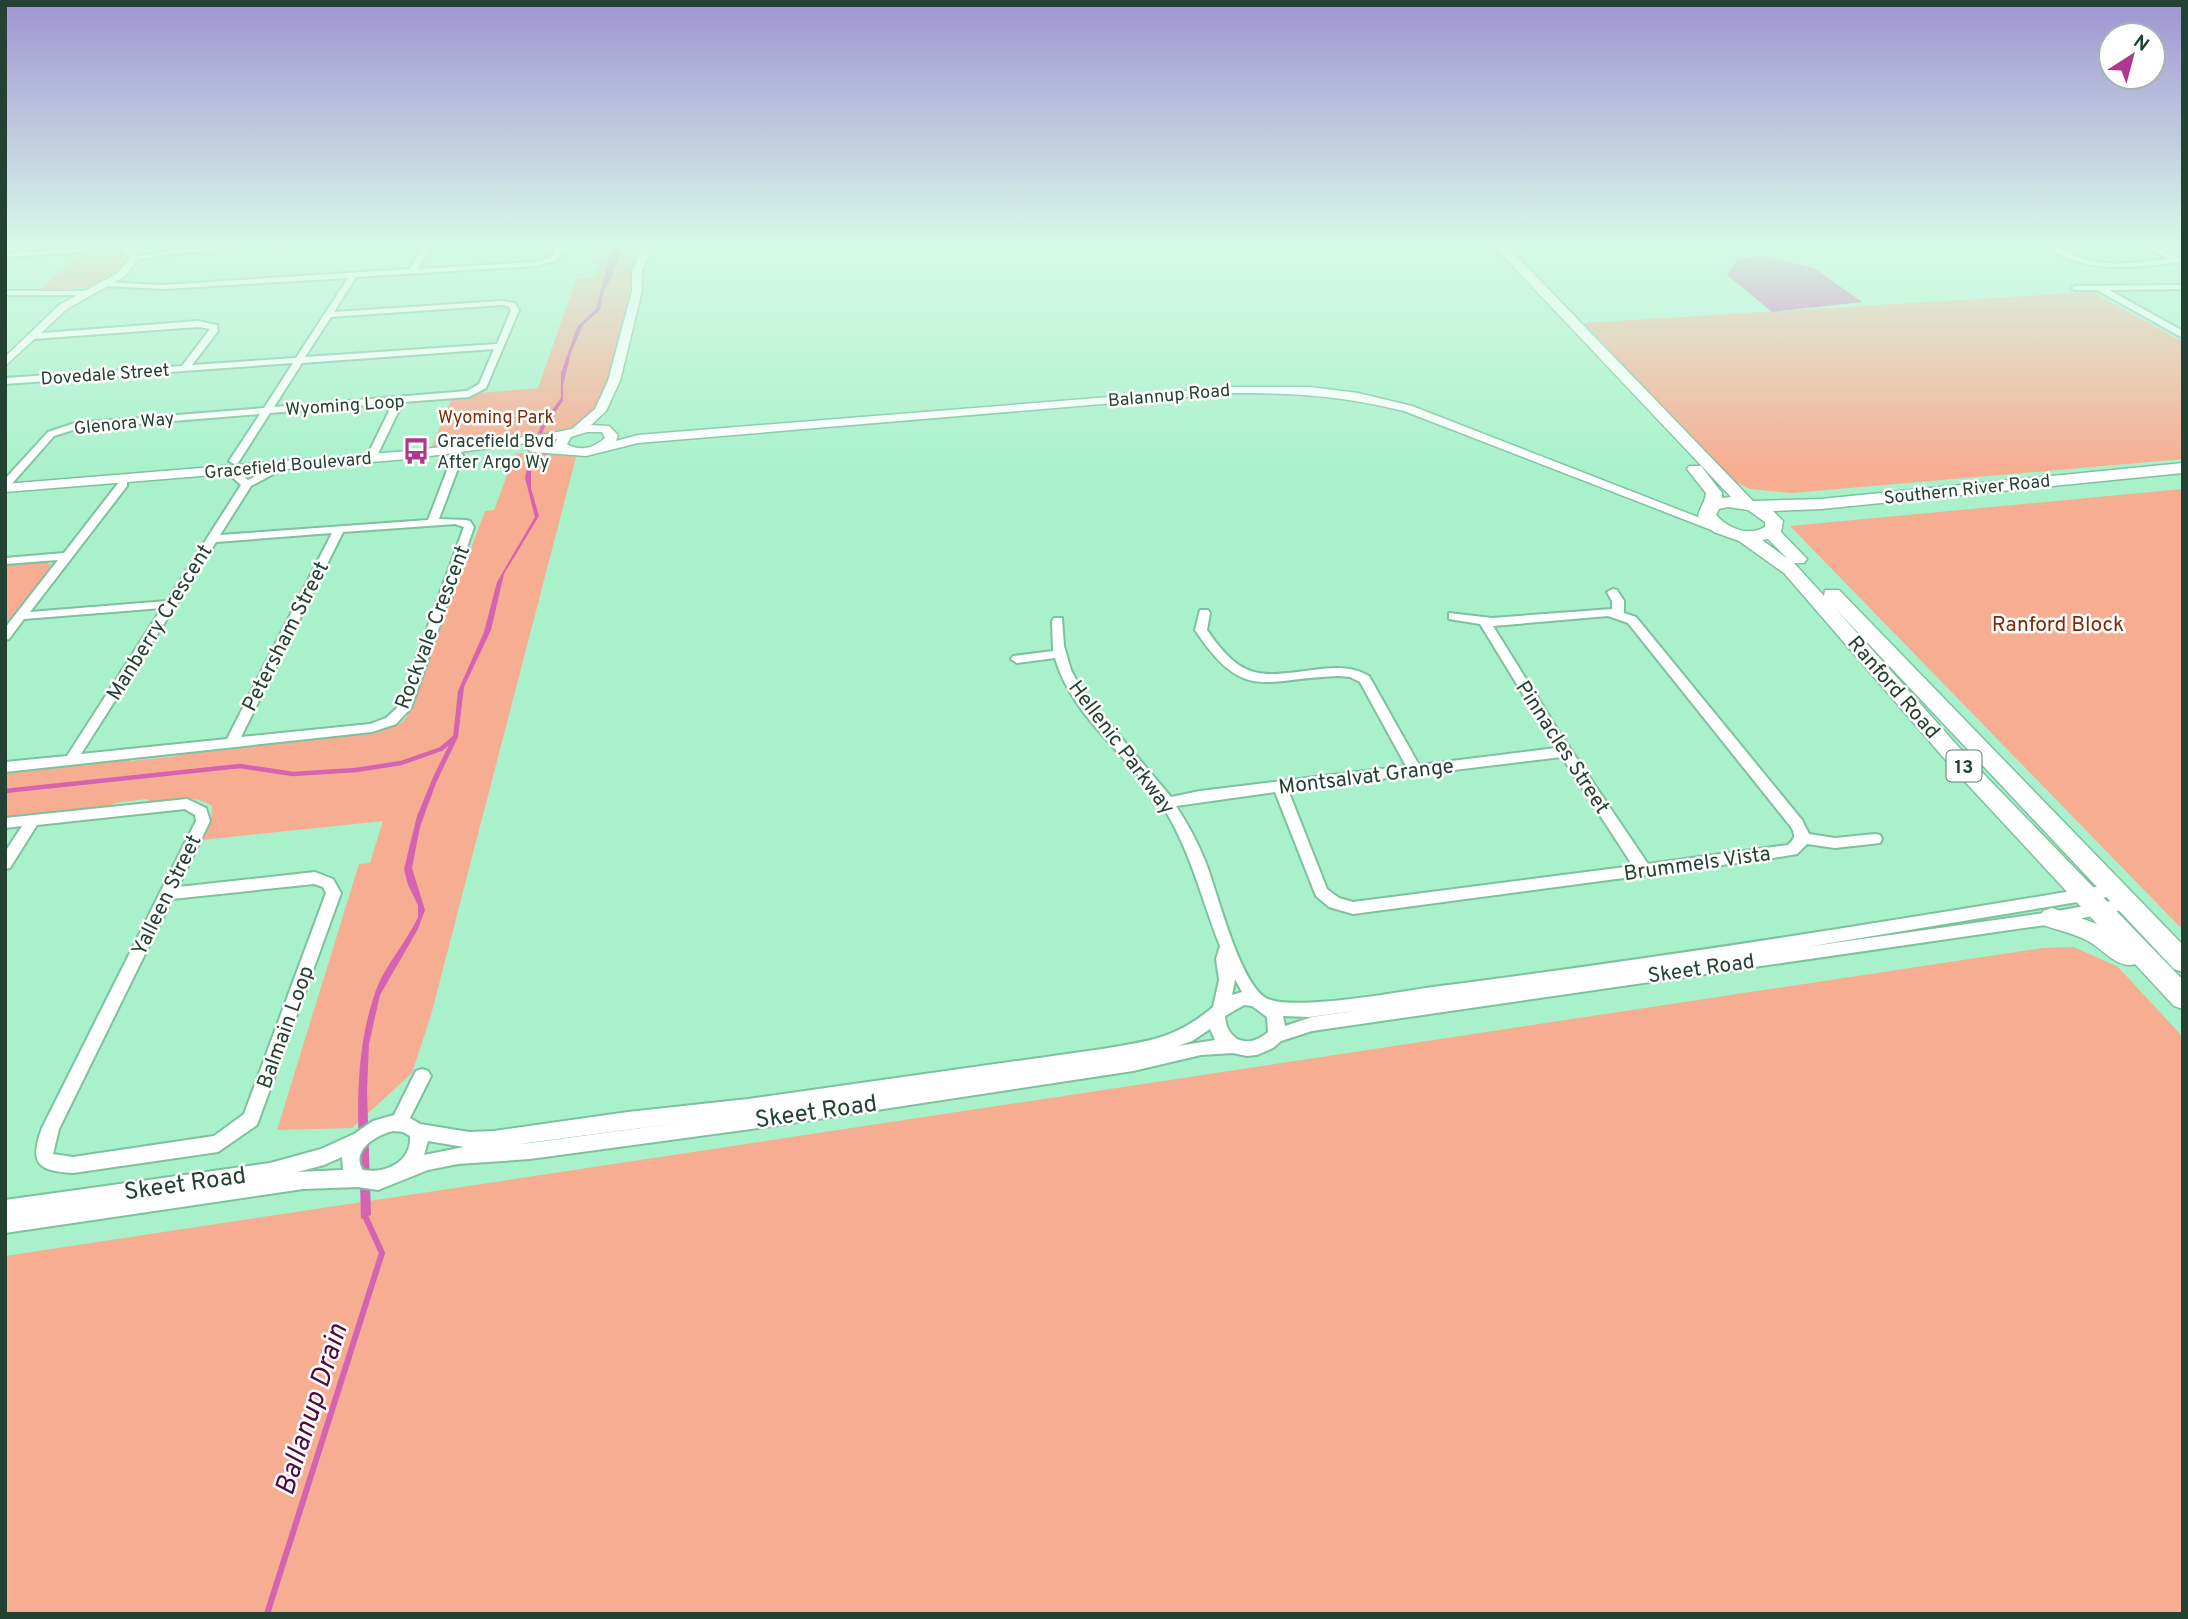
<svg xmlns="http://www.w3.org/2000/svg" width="2188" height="1619" viewBox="0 0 2188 1619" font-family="Overpass,sans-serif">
	<rect width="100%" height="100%" fill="#a9f1cb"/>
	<g fill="#f7ad92">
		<path d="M607,243H645L607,386C601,404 592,417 575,427C551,442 462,446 431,449L451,400L481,393L538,388L576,279L595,278L600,264H590L593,259H601Z"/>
		<path d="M110,246L121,247L130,259C103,293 79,288 40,290L82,251Z"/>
		<path d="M2092,292L2183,342V459L1792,493L1750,489L1733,481L1584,323Z"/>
		<path d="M537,451L576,457L431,1015L412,1073L352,1128L277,1130L359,864L370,863L383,821L201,840L211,821L212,806C194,793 172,800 151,803L147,799L115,803L106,807L5,818V773L18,769L127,758L131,761L176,756L184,752L376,733L401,723L408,715L485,511L494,510L515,454Z"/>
		<path d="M2183,489V930L1790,526Z"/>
		<path d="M44,561L50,564L51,568L5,628V565Z"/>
		<path d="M2074,947L2118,967L2183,1037V1614H5V1256L2042,948Z"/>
	</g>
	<g fill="#d463b1">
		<path d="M613,243H622L612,277L604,290L600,310L583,325L571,353L563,385V401L545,426L531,469V488L539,516L504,574L491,630L464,687L458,737L436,783L420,827L412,868L425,910L418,929L380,995L369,1044L367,1090L371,1215L361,1219C360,1146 350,1067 374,996C383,967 405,945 418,917V905L408,885L404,869L417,816L434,775L453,737L458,691L484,632L497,582L535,517L525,478L527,468L541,425L561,398V373L577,327L596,309Z"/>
		<path d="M1761,256L1814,268L1862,302L1772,312L1727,275L1738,259Z"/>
	</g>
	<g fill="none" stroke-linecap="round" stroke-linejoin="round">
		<path stroke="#d463b1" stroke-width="4.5" d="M5,791L240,766L293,774L356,770L401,763L441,749L454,738"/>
		<path stroke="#d463b1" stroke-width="6" d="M267,1614L382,1253L366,1218"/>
		<defs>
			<g id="minor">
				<path d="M104,243H119L73,253L5,257V253L73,249Z"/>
				<path d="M262,243H294L290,245L173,254L135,260L131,258L173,250Z"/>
				<path d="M425,243H433L418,269L535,262L552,257L557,243H565L558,260L536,266L356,277L334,312L502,301L515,303L519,310L486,388L469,397L403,402L375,460L366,458L393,403L270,413L238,463L234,464L229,461L260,414L76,429L54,436L9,487L5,488V479L48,432L75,423L264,408L293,363L5,384V378L182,366L210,329L198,327L33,339L30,338V334L198,321L217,325L218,331L192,365L296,358L348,278L163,289L105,286L101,284L102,282L163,285L410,269ZM502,305L509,307L511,310L497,344L305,357L331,317ZM494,349L479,384L467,391L274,407L302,363Z"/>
				<path d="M2042,243C2058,243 2072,256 2087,260C2114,267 2142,262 2169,259L2138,243H2148L2178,258H2183V262C2135,267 2083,276 2042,243Z"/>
				<path d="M2183,285V289L2109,290L2183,331V338L2097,290H2076L2072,288L2076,286Z"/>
				<path d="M5,291H85L89,293L85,295H5Z"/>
				<path d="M458,452L463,455L439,519L466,520L470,521L474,527L411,708L396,724L372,732L5,772V762L67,756L162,608L24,619L9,639L5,640V628L58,560L5,564V558L64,553L119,482H127V486L30,612L167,601L241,485L232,477V473H240L248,480L268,470L277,472L251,486L220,535L428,520L453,455ZM455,524L464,527L399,706L386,718L370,724L241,737L343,532ZM332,533L227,739L81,754L216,542Z"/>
				<path d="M1613,589L1617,590L1624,601V613L1636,617L1802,820L1809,834L1835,838L1875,834L1880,835L1882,839L1880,843L1835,848L1807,844L1797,854L1767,859L1353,914L1329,907L1316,896L1275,792L1176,806C1188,824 1198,843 1206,863C1218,895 1238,976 1263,996C1284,1014 1402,991 1433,987C1661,958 1888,922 2114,884L2119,886L2121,890L2119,894L2114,896L1806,947L2052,912L2128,898L2133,900L2136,904L2133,908L2052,924L1312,1031L1281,1041L1273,1048L1257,1055L1247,1056L1233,1053L1201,1055L1133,1071L765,1127L530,1159L458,1164L428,1170L378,1190L358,1187L303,1189L5,1233V1200L270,1163L321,1149L354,1134L373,1121L394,1115L416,1071L422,1069L428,1071L431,1076L410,1118L420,1124L469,1132L494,1131L628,1112L748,1099L1102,1049C1150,1041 1175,1039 1213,1007L1219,980L1216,959L1220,946C1201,898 1190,848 1161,804C1128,755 1072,717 1055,658L1017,663L1011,659L1013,656L1053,651L1052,621L1054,618H1062L1064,646L1071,670L1082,691L1171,797L1200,791L1406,766L1360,682L1350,677L1339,676C1264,678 1244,704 1195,630L1200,610H1208L1210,613L1207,630C1244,684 1262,676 1321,669C1338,667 1354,667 1369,676L1419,765L1556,748L1480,624L1449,619V613L1492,618L1612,609V601L1607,592ZM1608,616L1628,623L1791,827C1796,836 1795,838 1788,845L1648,864L1559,732L1493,626ZM1562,757L1633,866L1353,902L1339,898L1327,889L1288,790ZM1235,979L1242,992L1232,995L1235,980ZM1244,1005L1252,1006L1267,1017L1268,1032C1249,1049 1227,1042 1225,1016ZM1363,1010L1312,1017L1285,1026L1283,1016L1309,1017ZM1210,1029L1215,1040L1178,1046L1192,1041ZM694,1121L530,1143L519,1144ZM393,1131L403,1132L410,1136C412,1162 385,1174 363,1170C350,1151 376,1135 393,1131ZM428,1141L464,1147L424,1155ZM342,1157L343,1170L297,1172L324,1165Z"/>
				<path d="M187,799L206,808L210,821L178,887L315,872L333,879L341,893L257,1125L218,1152L73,1173C37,1171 29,1163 42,1128L196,821L195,815L185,809L37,825L10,868L5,869V852L22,826L5,828V818ZM314,884L323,887L326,893L244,1114L214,1136L73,1157L53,1154L59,1129L172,899Z"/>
			</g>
			<g id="tertiary">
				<path d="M117,243H127L140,258L124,277L67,309L5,366V357L59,305L118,273L130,258Z"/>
				<path d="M644,243H654L642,271V291L620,381L606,411L591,425L609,426L618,435L616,441L638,435L1234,387H1310L1358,393L1412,406L1726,528L1719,532L1714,531L1404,411C1342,396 1297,393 1234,393L638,443L586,456L532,452L526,448L532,444L554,446L557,439L408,459L5,492V484L408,451L542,435L572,429L595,409L608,381L632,291V271ZM587,432H602L605,438C594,448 580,452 567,444L571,437Z"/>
			</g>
			<path id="primary" d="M1491,243H1504L1753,501L1821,499L2183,463V473L1821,509L1773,511L1783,521L1781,532L1807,559L1804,563H1794L1824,596L1825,590H1839L2183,945V972L2174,969L1834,607L1972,762L2183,980V1009L2174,1006L2135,964C2118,970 2101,947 2086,940C2073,933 2057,930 2043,925L2040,918L2043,911L2052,908L2097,924L1956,772L1784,573L1739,541L1714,532L1698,516C1700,507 1705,503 1706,493L1687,469L1689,466H1701L1722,493V498L1731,497ZM1728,507L1748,510L1765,522V527C1747,537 1728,528 1716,515L1719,509ZM1768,539L1788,559L1762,540Z"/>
		</defs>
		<use href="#minor" stroke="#7cc29e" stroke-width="4"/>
		<use href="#tertiary" stroke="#7cc29e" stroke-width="3"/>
		<use href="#primary" stroke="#7cc29e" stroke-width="3"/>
		<use href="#minor" fill="#fff" fill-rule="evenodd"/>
		<use href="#tertiary" fill="#fff" fill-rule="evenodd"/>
		<use href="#primary" fill="#fff" fill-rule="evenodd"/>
	</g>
	<linearGradient id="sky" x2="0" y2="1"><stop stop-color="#a094d2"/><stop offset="0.52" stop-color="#d8f9e8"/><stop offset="1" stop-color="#d8f9e8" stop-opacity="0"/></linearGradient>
	<rect width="2188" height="470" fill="url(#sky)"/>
	<defs>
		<symbol id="bus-bare" viewBox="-9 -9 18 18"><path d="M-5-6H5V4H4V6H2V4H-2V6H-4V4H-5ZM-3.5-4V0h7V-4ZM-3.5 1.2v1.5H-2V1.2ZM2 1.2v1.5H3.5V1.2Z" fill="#af378d" stroke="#fff" stroke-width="2.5" paint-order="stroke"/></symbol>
	</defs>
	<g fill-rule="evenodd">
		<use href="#bus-bare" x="397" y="432" width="38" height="38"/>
	</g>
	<g text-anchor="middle" stroke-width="5" stroke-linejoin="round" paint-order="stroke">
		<g font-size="18" fill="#244233" stroke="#fff">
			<text transform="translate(105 374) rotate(-4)" y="6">Dovedale Street</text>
			<text transform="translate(1169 395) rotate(-5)" y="6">Balannup Road</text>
			<text transform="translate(345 405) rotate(-4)" y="6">Wyoming Loop</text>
			<text transform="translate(124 423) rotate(-6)" y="6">Glenora Way</text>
			<text transform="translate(288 465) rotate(-5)" y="6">Gracefield Boulevard</text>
			<text transform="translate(1967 489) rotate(-6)" y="6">Southern River Road</text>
		</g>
		<g font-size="18" fill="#7c2c07" stroke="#fff">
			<text x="496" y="423">Wyoming Park</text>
		</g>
		<g font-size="18" fill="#244233" stroke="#fff" text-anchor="start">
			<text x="437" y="447">Gracefield Bvd<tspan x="437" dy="21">After Argo Wy</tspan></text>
		</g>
		<rect fill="#fff" stroke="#667b70" stroke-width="2" x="1946.5" y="750.5" width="35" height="31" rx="5"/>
		<g font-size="19" font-weight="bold" fill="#244233">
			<text x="1964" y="773">13</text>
		</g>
		<g font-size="21" fill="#244233" stroke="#fff">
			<text transform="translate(159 622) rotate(-58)" y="7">Manberry Crescent</text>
			<text transform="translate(432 627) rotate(-69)" y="7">Rockvale Crescent</text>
			<text transform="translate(285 636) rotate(-63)" y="7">Petersham Street</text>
			<text transform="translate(1894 687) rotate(49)" y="7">Ranford Road</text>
			<text transform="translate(1122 747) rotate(53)" y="7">Hellenic Parkway</text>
			<text transform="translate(1563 747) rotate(57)" y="7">Pinnacles Street</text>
			<text transform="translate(1366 776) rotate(-7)" y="7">Montsalvat Grange</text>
			<text transform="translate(1697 863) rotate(-8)" y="7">Brummels Vista</text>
			<text transform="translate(166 895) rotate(-64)" y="7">Yalleen Street</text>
			<text transform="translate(1701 968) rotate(-8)" y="7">Skeet Road</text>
			<text transform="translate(285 1027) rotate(-70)" y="7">Balmain Loop</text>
		</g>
		<g font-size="21" fill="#7c2c07" stroke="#fff">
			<text x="2058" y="631">Ranford Block</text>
		</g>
		<g font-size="24" fill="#244233" stroke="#fff">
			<text transform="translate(816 1111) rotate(-8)" y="8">Skeet Road</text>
			<text transform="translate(185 1183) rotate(-8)" y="8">Skeet Road</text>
		</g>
		<g font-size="28" font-style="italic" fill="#51073f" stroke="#fff">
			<text transform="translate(310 1409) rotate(-72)" y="10">Ballanup Drain</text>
		</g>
	</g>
	<rect width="2188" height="1619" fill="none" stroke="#244233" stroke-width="14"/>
	<g transform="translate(2132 56) rotate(36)"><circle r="33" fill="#ffffff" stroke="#a7b3ad" stroke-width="2"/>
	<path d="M0-5L12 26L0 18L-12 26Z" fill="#af378d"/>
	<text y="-10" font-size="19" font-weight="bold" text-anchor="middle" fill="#244233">N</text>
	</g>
</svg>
